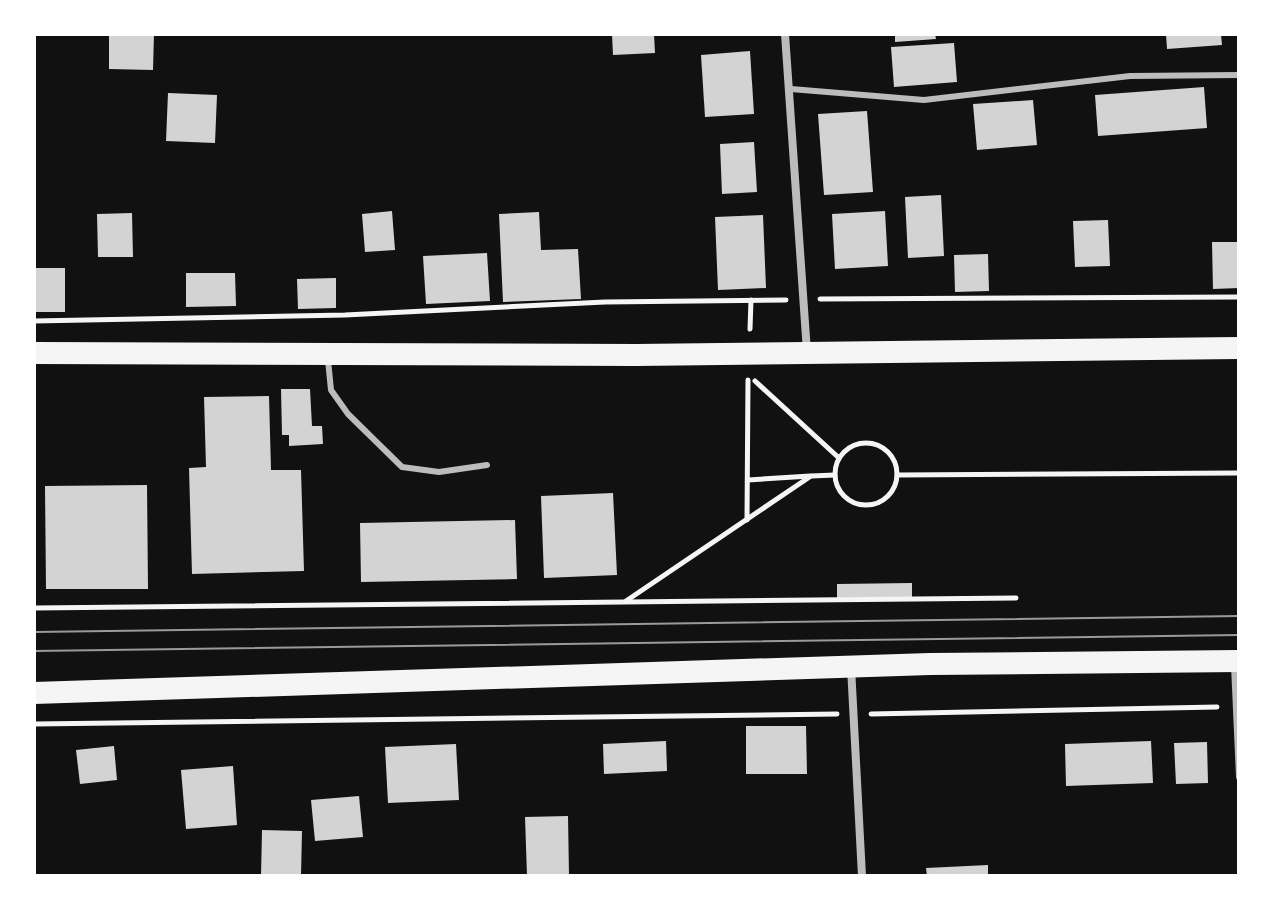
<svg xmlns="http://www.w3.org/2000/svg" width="1273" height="910" viewBox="0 0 1273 910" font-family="Literata,serif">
	<rect width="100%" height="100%" fill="#111"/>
	<g fill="#d3d3d3">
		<path d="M109,34H154L153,70L109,69Z"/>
		<path d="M612,34H654L655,53L613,55Z"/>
		<path d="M895,34H935L936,39L895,42Z"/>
		<path d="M1166,34H1221L1222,45L1167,49Z"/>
		<path d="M954,43L957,82L894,87L891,47Z"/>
		<path d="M750,51L754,114L705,117L701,55Z"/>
		<path d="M1204,87L1207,128L1098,136L1095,95Z"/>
		<path d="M168,93L217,95L215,143L166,141Z"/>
		<path d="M1033,100L1037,145L977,150L973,104Z"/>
		<path d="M867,111L873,192L824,195L818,114Z"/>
		<path d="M754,142L757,192L722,194L720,144Z"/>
		<path d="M941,195L944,256L908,258L905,197Z"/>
		<path d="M392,211L395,250L365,252L362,214Z"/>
		<path d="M885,211L888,266L835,269L832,214Z"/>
		<path d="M539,212L541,250L578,249L581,299L503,302L499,214Z"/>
		<path d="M132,213L133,257H98L97,214Z"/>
		<path d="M763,215L766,288L718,290L715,217Z"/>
		<path d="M1108,220L1110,266L1075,267L1073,221Z"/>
		<path d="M1212,242H1239V288L1213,289Z"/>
		<path d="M487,253L490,301L426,304L423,256Z"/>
		<path d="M988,254L989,291L955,292L954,255Z"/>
		<rect x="34" y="268" width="31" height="44"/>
		<path d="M186,273H235L236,306L186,307Z"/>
		<path d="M336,278V308L298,309L297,279Z"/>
		<path d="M281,389H310L312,426H322L323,444L289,446V435H282Z"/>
		<path d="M269,396L271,470H301L304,571L192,574L189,468L206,467L204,397Z"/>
		<path d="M147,485L148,589H46L45,486Z"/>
		<path d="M613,493L617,575L544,578L541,496Z"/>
		<path d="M515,520L517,579L361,582L360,523Z"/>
		<path d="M912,583V597L837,598V584Z"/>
		<path d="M746,726H806L807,774H746Z"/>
		<path d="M666,741L667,771L604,774L603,744Z"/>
		<path d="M1151,741L1153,783L1066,786L1065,744Z"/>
		<path d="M1207,742L1208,783L1176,784L1174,743Z"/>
		<path d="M456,744L459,800L388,803L385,747Z"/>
		<path d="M114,746L117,780L80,784L76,750Z"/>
		<path d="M233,766L237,825L186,829L181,770Z"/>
		<path d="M359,796L363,837L315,841L311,800Z"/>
		<path d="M568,816L569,876H527L525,817Z"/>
		<path d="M262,830L302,831L301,876H261Z"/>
		<path d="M988,865V876H927L926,868Z"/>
	</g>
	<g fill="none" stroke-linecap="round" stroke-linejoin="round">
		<g stroke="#f5f5f5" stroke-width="5">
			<path d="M820,299L1239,297"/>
			<path d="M34,321L345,315L605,302L786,300"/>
			<path d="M750,329L751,300"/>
			<path d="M755,381L839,458"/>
			<circle cx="866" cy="474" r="31"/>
			<path d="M897,475L1239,473"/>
			<path d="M748,480L810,476"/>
			<path d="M747,520L748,380"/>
			<path d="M626,601L811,476L835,475"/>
			<path d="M34,608L1016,598"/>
			<path d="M871,714L1217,707"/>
			<path d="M34,724L837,714"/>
		</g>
		<g stroke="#bcbcbc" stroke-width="6">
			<path d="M791,89L924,100L1130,76L1239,75"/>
			<path d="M328,360L331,390L348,414L402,467L439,472L487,465"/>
			<path d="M1234,665L1239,777"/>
		</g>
		<g stroke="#bcbcbc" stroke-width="8">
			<path d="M785,34L807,352"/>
			<path d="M851,667L862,876"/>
		</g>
		<g stroke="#f5f5f5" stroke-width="22">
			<path d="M34,353L636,355L1239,348"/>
			<path d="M34,693L930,664L1239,661"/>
		</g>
		<g stroke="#9a9a9a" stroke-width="2">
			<path d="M34,632L1239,616"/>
			<path d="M34,651L1239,635"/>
		</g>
	</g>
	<rect width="1273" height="910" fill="none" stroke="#ffffff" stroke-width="72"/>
</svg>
